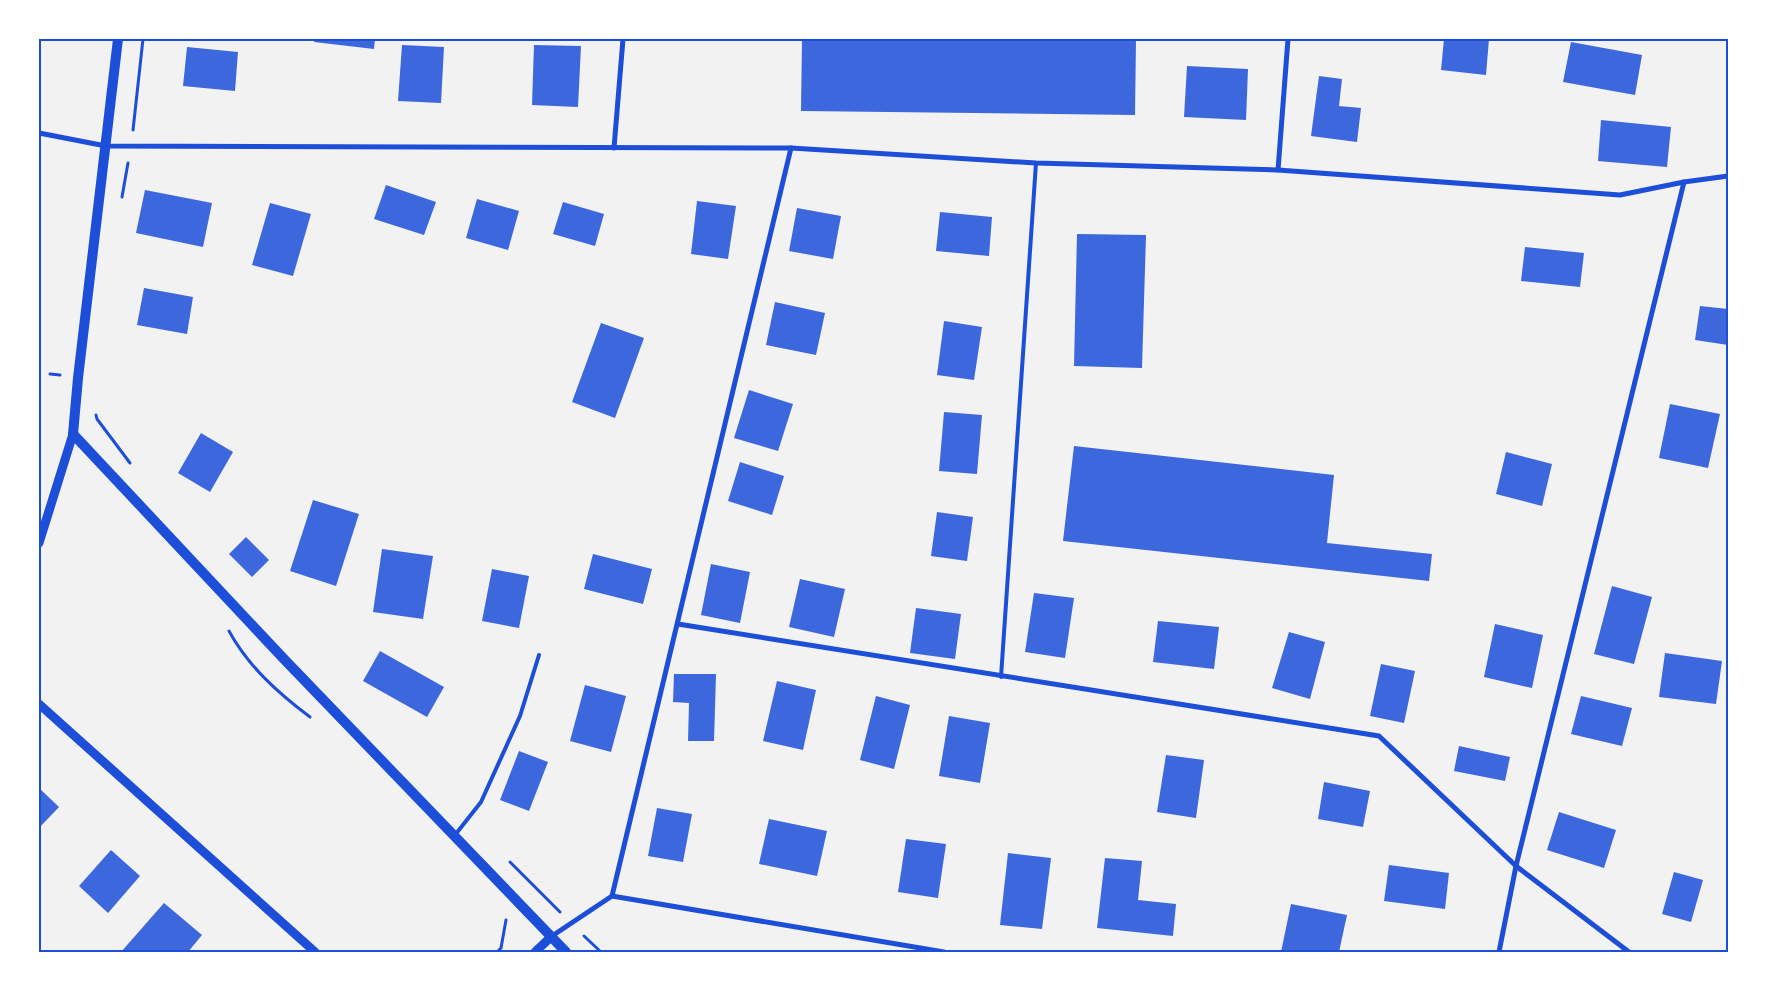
<svg xmlns="http://www.w3.org/2000/svg" width="1767" height="991" viewBox="0 0 1767 991" font-family="Roboto,sans-serif">
	<rect width="100%" height="100%" fill="#f2f2f2"/>
	<g fill="#3d67dc">
		<path d="M315,39H375L374,49L314,42Z"/>
		<path d="M802,39H1136L1135,115L801,111Z"/>
		<path d="M1444,39H1489L1486,75L1441,70Z"/>
		<path d="M1571,42L1642,55L1635,95L1563,82Z"/>
		<path d="M402,45L444,47L441,103L398,101Z"/>
		<path d="M534,45L581,46L578,107L532,105Z"/>
		<path d="M187,47L238,52L235,91L183,86Z"/>
		<path d="M1187,66L1248,69L1246,120L1184,117Z"/>
		<path d="M1319,76L1342,79L1339,106L1361,108L1357,142L1311,136Z"/>
		<path d="M1601,120L1671,127L1667,167L1598,161Z"/>
		<path d="M386,185L436,202L424,235L374,219Z"/>
		<path d="M145,190L212,203L203,247L136,233Z"/>
		<path d="M477,199L519,211L508,250L466,238Z"/>
		<path d="M697,201L736,206L728,259L691,254Z"/>
		<path d="M563,202L604,214L595,246L553,234Z"/>
		<path d="M270,203L311,214L293,276L252,265Z"/>
		<path d="M797,208L841,216L833,259L789,251Z"/>
		<path d="M940,212L992,217L989,256L936,251Z"/>
		<path d="M1077,234L1146,235L1142,368L1074,366Z"/>
		<path d="M1525,247L1584,253L1580,287L1521,281Z"/>
		<path d="M144,288L193,297L187,334L137,325Z"/>
		<path d="M775,302L825,313L816,355L766,345Z"/>
		<path d="M1700,306L1728,309V345L1695,340Z"/>
		<path d="M944,321L982,327L974,380L937,375Z"/>
		<path d="M601,323L644,338L615,418L572,402Z"/>
		<path d="M749,390L793,404L778,451L734,438Z"/>
		<path d="M1670,404L1720,414L1708,468L1659,458Z"/>
		<path d="M944,412L982,415L977,474L939,471Z"/>
		<path d="M201,433L233,452L210,492L178,473Z"/>
		<path d="M1074,446L1334,475L1327,543L1432,554L1429,581L1063,541Z"/>
		<path d="M1506,452L1552,464L1542,506L1496,494Z"/>
		<path d="M740,462L784,476L772,515L728,501Z"/>
		<path d="M313,500L359,514L336,586L290,571Z"/>
		<path d="M937,512L973,517L967,561L931,556Z"/>
		<path d="M246,537L269,560L252,577L229,554Z"/>
		<path d="M382,549L433,556L423,619L373,612Z"/>
		<path d="M593,554L652,569L643,604L584,589Z"/>
		<path d="M711,564L750,572L740,623L701,615Z"/>
		<path d="M492,569L529,576L519,628L482,621Z"/>
		<path d="M800,579L845,589L834,637L789,627Z"/>
		<path d="M1612,586L1652,597L1634,664L1594,654Z"/>
		<path d="M1034,593L1074,598L1065,658L1025,652Z"/>
		<path d="M916,608L961,614L955,659L910,653Z"/>
		<path d="M1158,621L1219,627L1214,669L1153,662Z"/>
		<path d="M1495,624L1543,635L1532,688L1484,677Z"/>
		<path d="M1289,632L1325,642L1310,699L1272,688Z"/>
		<path d="M380,651L444,687L427,717L363,681Z"/>
		<path d="M1665,653L1722,661L1716,704L1659,697Z"/>
		<path d="M1381,664L1415,671L1404,723L1370,716Z"/>
		<path d="M674,674H716L714,741H688L689,703L673,702Z"/>
		<path d="M777,681L816,690L803,750L763,741Z"/>
		<path d="M585,685L626,696L611,752L570,741Z"/>
		<path d="M876,696L910,705L894,769L860,760Z"/>
		<path d="M1581,696L1632,708L1622,746L1571,734Z"/>
		<path d="M949,716L990,723L980,783L939,776Z"/>
		<path d="M1459,746L1510,757L1505,781L1454,771Z"/>
		<path d="M519,751L548,762L529,811L500,800Z"/>
		<path d="M1166,755L1204,760L1196,818L1157,812Z"/>
		<path d="M1324,782L1370,791L1363,827L1318,819Z"/>
		<path d="M39,788L59,807L39,828Z"/>
		<path d="M657,808L692,814L683,862L648,856Z"/>
		<path d="M1559,812L1616,830L1604,868L1547,850Z"/>
		<path d="M769,819L827,831L817,876L759,864Z"/>
		<path d="M906,839L946,844L938,898L898,892Z"/>
		<path d="M111,850L140,876L108,913L79,886Z"/>
		<path d="M1008,853L1051,858L1042,929L1000,925Z"/>
		<path d="M1105,858L1142,861L1138,900L1176,904L1173,936L1097,928Z"/>
		<path d="M1389,865L1449,873L1445,909L1384,901Z"/>
		<path d="M1674,872L1703,880L1691,922L1662,914Z"/>
		<path d="M164,903L202,935L188,952H121Z"/>
		<path d="M1291,904L1347,915L1339,952H1281Z"/>
	</g>
	<g fill="none" stroke-linecap="round" stroke-linejoin="round">
		<g stroke="#1d4ed8" stroke-width="3">
			<path d="M133,130L143,39"/>
			<path d="M122,197L128,163"/>
			<path d="M50,374L60,375"/>
			<path d="M96,415L97,419L130,463"/>
			<path d="M229,631C248,666 278,693 310,717"/>
			<path d="M510,862L560,912"/>
			<path d="M584,936L601,952"/>
			<path d="M497,952L501,948L506,920"/>
		</g>
		<g stroke="#1d4ed8" stroke-width="4">
			<path d="M1001,677L1036,163"/>
			<path d="M455,835L481,802L520,716L539,655"/>
		</g>
		<g stroke="#1d4ed8" stroke-width="5">
			<path d="M39,133L106,146L791,148L1036,163L1278,170L1620,195L1684,182L1728,176"/>
			<path d="M614,148L623,39"/>
			<path d="M1278,170L1288,39"/>
			<path d="M678,624L1379,736L1516,866L1629,952"/>
			<path d="M612,896L791,148"/>
			<path d="M552,936L612,896L944,952"/>
			<path d="M1499,952L1516,866L1684,182"/>
		</g>
		<g stroke="#1d4ed8" stroke-width="9">
			<path d="M39,543L73,434"/>
			<path d="M39,704L315,952"/>
			<path d="M535,952L552,936"/>
		</g>
		<path stroke="#1d4ed8" stroke-width="10" d="M118,39L78,378L73,434L283,658L566,952"/>
	</g>
	<rect width="1767" height="991" fill="none" stroke="#ffffff" stroke-width="80"/>
	<rect x="40" y="40" width="1687" height="911" fill="none" stroke="#1d4ed8" stroke-width="2"/>
</svg>
